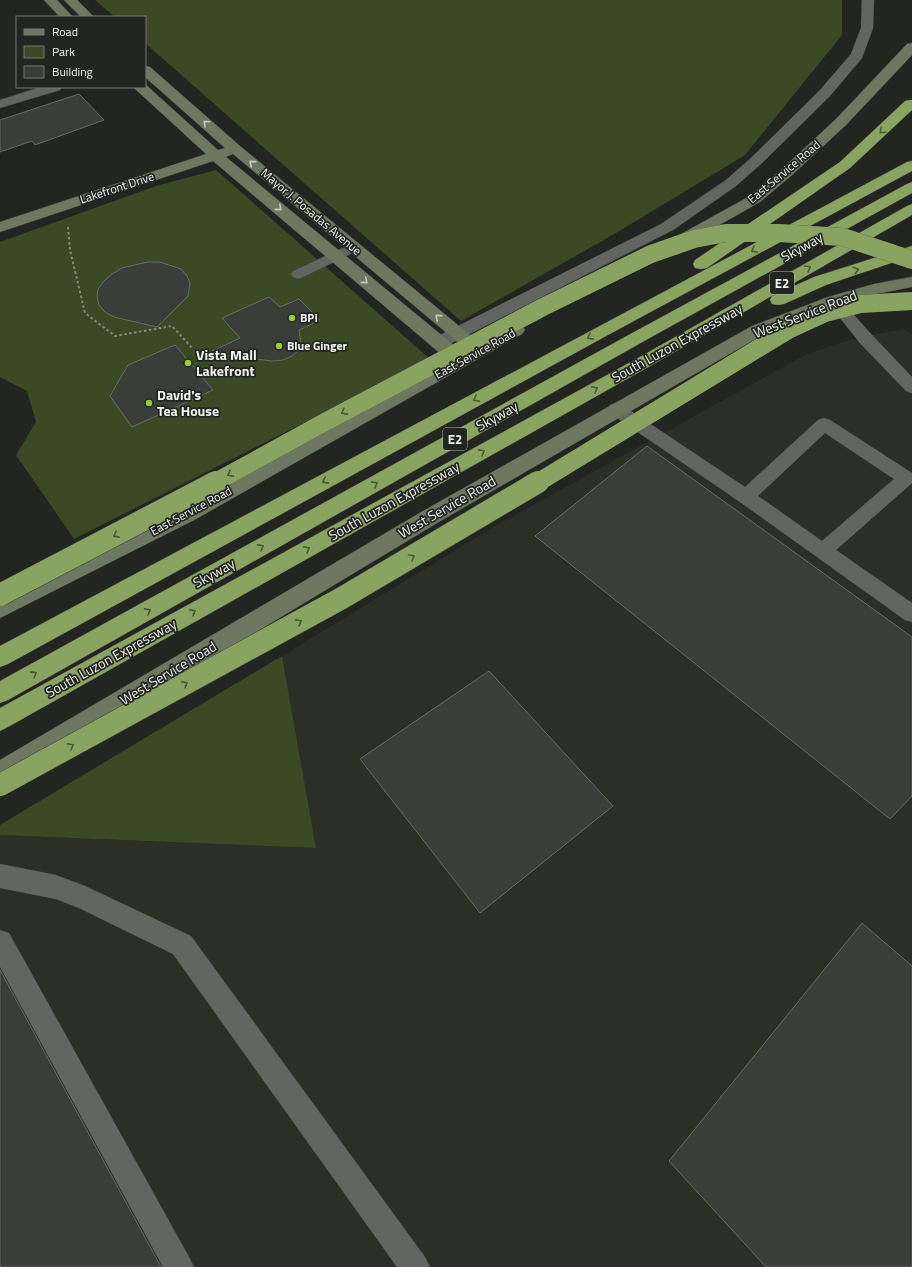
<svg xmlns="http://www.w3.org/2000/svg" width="912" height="1267" viewBox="0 0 912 1267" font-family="'Titillium Web',sans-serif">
	<rect width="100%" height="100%" fill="#232520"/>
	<path fill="#2b2f25" d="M903,329L912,334V1267H0V835L316,848L282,656L495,526L807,354L849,340Z"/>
	<g fill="#3b4a25">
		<path d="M95,0H842V35L745,155L616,233L461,321L145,43V17H115Z"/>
		<path d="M216,170L430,359L74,539L16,455L36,422L27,391L0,377V242L156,186Z"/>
		<path d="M282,656L316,848L0,835V825Z"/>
	</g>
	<g fill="#3b3d39" stroke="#696b66">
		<path d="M79,94L104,120L35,145L32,141L0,152V120Z"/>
		<path d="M147,262H160L181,269L187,276L190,283L188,296L157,327L114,317L105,312L99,305L97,297L98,289L104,281L112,274L122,268Z"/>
		<path d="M269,297L280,307L299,299L320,320L299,330L301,344L298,351L292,356L283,360L272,361L208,353L240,338L222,318Z"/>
		<path d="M175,345L213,390L132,427L110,396L128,365Z"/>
		<path d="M647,446L912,637V796L890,819L535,536Z"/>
		<path d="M489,671L613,806L480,913L360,759Z"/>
		<path d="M862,923L912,966V1267H766L669,1161Z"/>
		<path d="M0,970L161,1267H0Z"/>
	</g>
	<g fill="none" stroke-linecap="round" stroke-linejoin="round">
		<defs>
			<g id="lane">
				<path d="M354,243L359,244L361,247L359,250L303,277L298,279L293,277L291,274L293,271Z"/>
				<path d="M834,296L839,298L871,334L912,377V393L906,391L859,342L829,304L826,301L829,298Z"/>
				<path d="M616,403L622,405L745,487L818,420L824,418L830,420L912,473V483L836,550L912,603V622L905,620L740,502L610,413L608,409L610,405ZM825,433L894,479L822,541L758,496Z"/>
				<path d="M0,864L56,875L85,886L191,936L425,1257L430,1267H397L173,954L79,908L56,899L0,888Z"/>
				<path d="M0,930L9,933L189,1257L194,1267H163L0,967Z"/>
			</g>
			<g id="street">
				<path d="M862,0H874L873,28L862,58L830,96L762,163L736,186L673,230L444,347L438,349L432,347L429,343L432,339L661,224L726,180L752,157L820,90L851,54L861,28Z"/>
				<path d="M41,87H62L60,90L0,108V100Z"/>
			</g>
			<g id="secondary">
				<path d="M44,0H57L73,17H60Z"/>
				<path d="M64,0H77L94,17H81Z"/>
				<path d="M912,43V55L846,125L792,175L760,202L684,245L678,247L672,245L670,242L672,239L750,196L782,169L836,119L907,44Z"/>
				<path d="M145,66L150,67L240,146L480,343C492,336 508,322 522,326L525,330L522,334L196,519L0,618V599L182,507L448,360L213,161L0,232V222L206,154L133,87H145V84L218,150L225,148L145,77ZM233,154L467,350L462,352L226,157Z"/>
				<path d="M912,277V287L876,294L840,305L764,334L437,523L9,781L0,784V760L423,511L752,326L828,297L874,284Z"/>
			</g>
			<g id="highway">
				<path d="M910,100H912V110L850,168L707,268L701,269L695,268L693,264L695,260L840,162L905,101Z"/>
				<path d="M912,161V171L608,335L8,664L0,667V646L907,162Z"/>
				<path d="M912,182V193L646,340L8,700L0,703V681L634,332L907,184Z"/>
				<path d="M912,204V215L659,361L8,727L0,731V708L647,353L907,206Z"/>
				<path d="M912,246V256L826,285L784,304L778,305L772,304L770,300L772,296L814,277Z"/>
			</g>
		</defs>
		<use href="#lane" stroke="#3f413d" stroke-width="1"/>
		<use href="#street" stroke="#3f413d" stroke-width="1"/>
		<use href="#secondary" stroke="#3f413d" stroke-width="1"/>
		<use href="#highway" stroke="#3f413d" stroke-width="1"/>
		<path stroke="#868884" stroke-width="2" stroke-dasharray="2.5 2.5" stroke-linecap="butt" d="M68,227L70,250L85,313L115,336L172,326L193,349"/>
		<use href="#lane" fill="#636560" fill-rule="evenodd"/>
		<use href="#street" fill="#636560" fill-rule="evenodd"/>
		<use href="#secondary" fill="#6e7860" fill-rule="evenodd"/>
		<use href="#highway" fill="#88a460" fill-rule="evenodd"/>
		<defs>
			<g id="highway-bridge-far1">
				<path d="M214,483L325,422L543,307L651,254L694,239L726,233H779L843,237L912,260"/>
				<path d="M537,483L790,329L825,313L860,304L912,301"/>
			</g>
			<g id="highway-bridge">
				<path d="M0,595L216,482"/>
				<path d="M0,785L342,598L538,482"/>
			</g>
		</defs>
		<use href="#highway-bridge-far1" stroke="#3f413d" stroke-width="18" stroke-linecap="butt"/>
		<use href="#highway-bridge" stroke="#3f413d" stroke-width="23" stroke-linecap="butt"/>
		<use href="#highway-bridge-far1" stroke="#88a460" stroke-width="18"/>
		<use href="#highway-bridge" stroke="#88a460" stroke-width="22"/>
	</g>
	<defs><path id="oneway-chevron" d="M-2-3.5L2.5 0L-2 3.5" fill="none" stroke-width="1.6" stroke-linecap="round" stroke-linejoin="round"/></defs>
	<g stroke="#c4c9be">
		<use href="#oneway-chevron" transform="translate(206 123) rotate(-138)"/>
		<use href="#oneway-chevron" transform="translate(252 163) rotate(-140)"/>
		<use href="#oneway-chevron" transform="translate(279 208) rotate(40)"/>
		<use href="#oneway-chevron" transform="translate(365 281) rotate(40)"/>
		<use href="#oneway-chevron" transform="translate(438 317) rotate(-140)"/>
	</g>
	<g stroke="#4b583a">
		<use href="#oneway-chevron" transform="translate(882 131) rotate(137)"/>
		<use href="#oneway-chevron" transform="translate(754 250) rotate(152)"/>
		<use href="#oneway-chevron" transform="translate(808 268) rotate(-30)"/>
		<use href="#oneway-chevron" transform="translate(856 270) rotate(-18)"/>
		<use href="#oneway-chevron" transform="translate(590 337) rotate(152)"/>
		<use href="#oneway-chevron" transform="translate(595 389) rotate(-29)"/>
		<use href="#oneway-chevron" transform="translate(476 399) rotate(152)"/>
		<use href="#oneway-chevron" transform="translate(344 412) rotate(152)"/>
		<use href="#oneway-chevron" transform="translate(482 452) rotate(-29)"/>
		<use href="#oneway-chevron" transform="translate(230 474) rotate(151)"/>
		<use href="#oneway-chevron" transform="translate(325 481) rotate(152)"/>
		<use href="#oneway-chevron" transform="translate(375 484) rotate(-29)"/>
		<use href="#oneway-chevron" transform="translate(116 535) rotate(153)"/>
		<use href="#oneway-chevron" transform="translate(261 547) rotate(-29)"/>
		<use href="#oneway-chevron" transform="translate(307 549) rotate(-29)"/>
		<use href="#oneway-chevron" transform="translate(412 557) rotate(-31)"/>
		<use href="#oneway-chevron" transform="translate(148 611) rotate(-29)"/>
		<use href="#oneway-chevron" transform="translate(193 612) rotate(-29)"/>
		<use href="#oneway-chevron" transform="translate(299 622) rotate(-29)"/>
		<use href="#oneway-chevron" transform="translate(34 674) rotate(-29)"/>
		<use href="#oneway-chevron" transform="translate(185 684) rotate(-29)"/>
		<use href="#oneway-chevron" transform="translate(71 746) rotate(-29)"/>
	</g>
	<g fill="#98cb38" stroke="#232520" stroke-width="1.5">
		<circle cx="292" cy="318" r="4"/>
		<circle cx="279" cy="346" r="4"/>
		<circle cx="188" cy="363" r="4"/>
		<circle cx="149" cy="403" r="4"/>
	</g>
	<g text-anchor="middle" stroke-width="3.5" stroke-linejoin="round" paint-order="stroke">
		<g font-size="12" fill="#f2f4f1" stroke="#232520">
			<text transform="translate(784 172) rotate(-40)" y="4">East Service Road</text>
			<text transform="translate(117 188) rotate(-18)" y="4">Lakefront Drive</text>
			<text transform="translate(311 212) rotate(40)" y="4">Mayor J. Posadas Avenue</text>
			<text transform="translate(475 354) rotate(-29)" y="4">East Service Road</text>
			<text transform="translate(191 511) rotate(-28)" y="4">East Service Road</text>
		</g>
		<g font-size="12" font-weight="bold" fill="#f2f4f1" stroke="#232520" text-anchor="start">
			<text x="300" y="322">BPI</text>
			<text x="287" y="350">Blue Ginger</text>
		</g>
		<g fill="#232520" stroke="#b4b6b2" stroke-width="1">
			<rect x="770" y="272" width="24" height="22" rx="3"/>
			<rect x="443" y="428" width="24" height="22" rx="3"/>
		</g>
		<g font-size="13" font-weight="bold" fill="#f2f4f1">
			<text x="782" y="288">E2</text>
			<text x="455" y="444">E2</text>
		</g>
		<g font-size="14" fill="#f2f4f1" stroke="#232520">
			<text transform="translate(802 247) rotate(-29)" y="5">Skyway</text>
			<text transform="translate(805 314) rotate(-21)" y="5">West Service Road</text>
			<text transform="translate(677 343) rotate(-29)" y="5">South Luzon Expressway</text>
			<text transform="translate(497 416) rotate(-29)" y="5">Skyway</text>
			<text transform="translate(394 501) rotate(-29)" y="5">South Luzon Expressway</text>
			<text transform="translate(447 507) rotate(-30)" y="5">West Service Road</text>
			<text transform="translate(214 573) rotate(-29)" y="5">Skyway</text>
			<text transform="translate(111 658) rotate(-29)" y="5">South Luzon Expressway</text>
			<text transform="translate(168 673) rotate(-31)" y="5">West Service Road</text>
		</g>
		<g font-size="14" font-weight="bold" fill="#f2f4f1" stroke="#232520" text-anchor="start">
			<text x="196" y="360">Vista Mall<tspan x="196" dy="16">Lakefront</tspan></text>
			<text x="157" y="400">David's<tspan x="157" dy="16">Tea House</tspan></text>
		</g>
	</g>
	<rect x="16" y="16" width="130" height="72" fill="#232520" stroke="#767874"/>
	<rect x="24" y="29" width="20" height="6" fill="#6e7860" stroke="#767874"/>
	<text x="52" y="36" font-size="12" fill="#f2f4f1">Road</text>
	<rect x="24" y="46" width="20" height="12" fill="#3b4a25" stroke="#767874"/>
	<text x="52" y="56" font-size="12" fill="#f2f4f1">Park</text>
	<rect x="24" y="66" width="20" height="12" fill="#3b3d39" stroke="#767874"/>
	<text x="52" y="76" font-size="12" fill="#f2f4f1">Building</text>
</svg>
